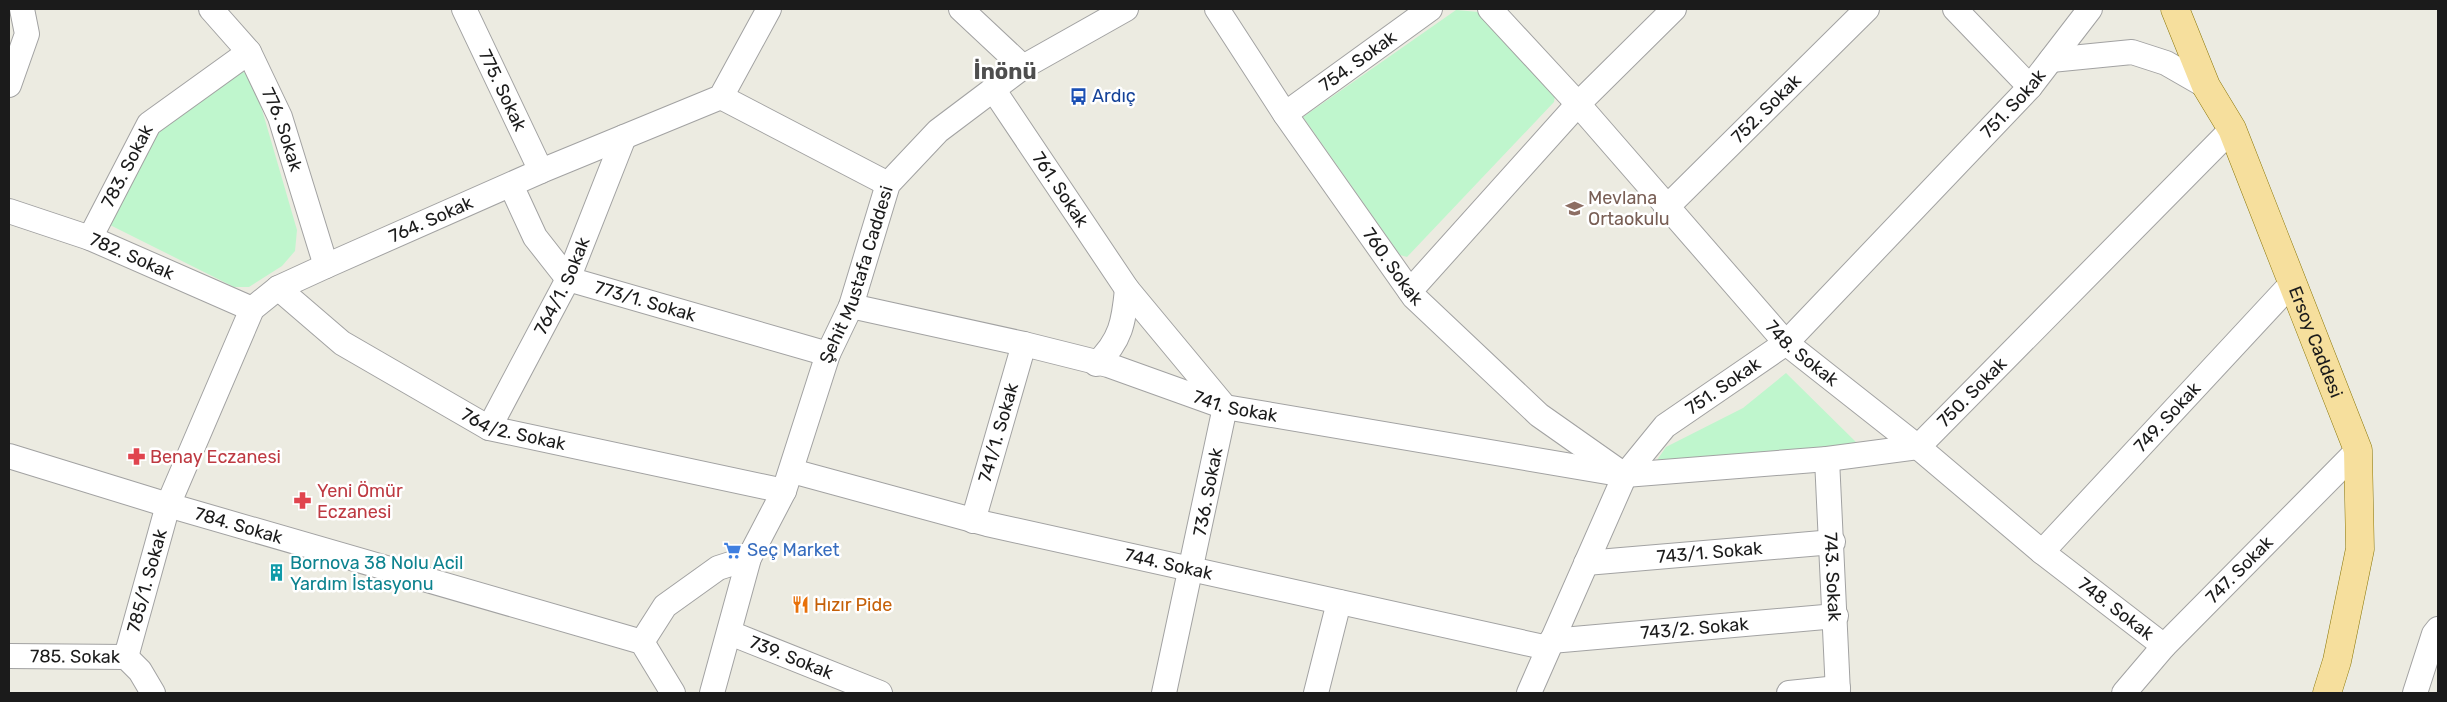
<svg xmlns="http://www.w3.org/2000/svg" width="2447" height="702" viewBox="0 0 2447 702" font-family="Rubik,sans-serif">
	<rect width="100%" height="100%" fill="#ecebe1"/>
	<g fill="#bff6cd">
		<path d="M1456,10L1479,12L1555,96L1554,102L1407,257L1400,255L1303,117Z"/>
		<path d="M242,71L252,78L256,89L297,230L295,251L282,266L249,287H234L108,224L153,131Z"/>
		<path d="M1786,373L1857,443L1653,466L1666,447L1743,408Z"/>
	</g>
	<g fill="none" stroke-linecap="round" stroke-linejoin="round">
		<defs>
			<g id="minor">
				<path id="s1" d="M211,9L249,52L280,117L326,266"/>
				<path id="s2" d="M464,9L541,171"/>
				<path d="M961,9L1023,67"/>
				<path id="s3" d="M1217,9L1285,114L1414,297L1539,415L1620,472"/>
				<path id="s4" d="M1490,9L1578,104L1786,343L1918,447L2042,552L2164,646"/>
				<path d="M1955,9L2030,87"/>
				<path d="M2051,60L2132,52L2166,63L2206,86"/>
				<path d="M9,85L27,34L22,9"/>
				<path id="s5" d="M993,89L1127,289L1225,407L1164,693"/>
				<path d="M721,97L888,184"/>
				<path id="s6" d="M1285,114L1430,9"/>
				<path id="s7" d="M511,185L535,237L568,279L828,354"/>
				<path id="s8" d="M1666,208L1867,9"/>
				<path id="s9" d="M9,211L90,238L252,309"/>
				<path id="s10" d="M90,238L149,124L249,52"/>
				<path id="s11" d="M278,288L342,343L489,428L784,491"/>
				<path d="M1410,291L1578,104L1674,9"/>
				<path id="s12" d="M851,306L1024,344L1108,365L1225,407L1625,475L1827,459L1918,447L2232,129"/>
				<path d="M1096,364C1121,341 1124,321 1127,289"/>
				<path id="s13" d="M489,428L568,279L624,137"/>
				<path id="s14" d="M9,456L168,505L642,642L673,693"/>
				<path id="s15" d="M1827,459L1838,693"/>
				<path id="s16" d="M792,471L987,524L1548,648"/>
				<path id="s17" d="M973,521L1024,344"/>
				<path id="s18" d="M2042,552L2293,282"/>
				<path id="s19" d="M1586,563L1833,542"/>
				<path id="s20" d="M730,633L880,693"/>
				<path id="s21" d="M1551,641L1836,616"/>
				<path d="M642,642L665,606L718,568L749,558"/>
				<path id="s22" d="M9,656L126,657L140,671L153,693"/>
				<path id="s23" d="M126,657L168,505L252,309L278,288L326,266L541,171L721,97L769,9"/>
				<path id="s24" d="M712,693L749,558L784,491L828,354L851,306L888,184L938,131L1023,67L1126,9"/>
				<path d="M1316,693L1339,602"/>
				<path id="s25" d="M1529,693L1625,475L1665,426L1786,343L2030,87L2090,9"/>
				<path d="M1789,693L1838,688"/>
				<path id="s26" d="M2124,693L2164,646L2358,450"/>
				<path d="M2415,693L2434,634L2438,629"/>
			</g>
			<g id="major">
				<path id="s27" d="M2175,9L2206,86L2232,129L2358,450L2360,549L2337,661L2327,693"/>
			</g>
		</defs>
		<use href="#minor" stroke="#a2a2a2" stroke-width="26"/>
		<use href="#major" stroke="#8b7708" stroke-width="29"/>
		<use href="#minor" stroke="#fff" stroke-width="24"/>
		<use href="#major" stroke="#f6df9d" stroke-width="28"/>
	</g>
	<defs>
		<symbol id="bus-bare" viewBox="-9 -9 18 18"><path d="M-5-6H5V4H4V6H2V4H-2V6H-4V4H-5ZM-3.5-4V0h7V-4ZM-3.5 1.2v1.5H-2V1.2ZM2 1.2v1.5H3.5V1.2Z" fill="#1a4fb4" stroke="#fff" stroke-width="2.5" paint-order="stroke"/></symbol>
		<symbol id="school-bare" viewBox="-9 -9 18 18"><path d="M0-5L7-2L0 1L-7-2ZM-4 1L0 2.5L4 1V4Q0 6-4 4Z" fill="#8d6e63" stroke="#fff" stroke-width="2.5" paint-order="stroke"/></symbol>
		<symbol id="pharmacy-bare" viewBox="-9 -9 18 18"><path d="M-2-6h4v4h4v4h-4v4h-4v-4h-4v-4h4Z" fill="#e0444e" stroke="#fff" stroke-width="2.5" paint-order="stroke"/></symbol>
		<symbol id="supermarket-bare" viewBox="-9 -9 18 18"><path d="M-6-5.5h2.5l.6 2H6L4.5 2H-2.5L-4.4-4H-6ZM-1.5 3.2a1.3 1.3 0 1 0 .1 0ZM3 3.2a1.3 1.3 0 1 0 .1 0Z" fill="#3f7fe0" stroke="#fff" stroke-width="2.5" paint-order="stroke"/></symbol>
		<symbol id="building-bare" viewBox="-9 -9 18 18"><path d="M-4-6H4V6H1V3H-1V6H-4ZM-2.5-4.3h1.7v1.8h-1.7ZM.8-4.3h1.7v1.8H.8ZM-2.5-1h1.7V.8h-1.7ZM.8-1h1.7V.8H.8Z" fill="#0f9aa8" stroke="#fff" stroke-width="2.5" paint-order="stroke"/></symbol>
		<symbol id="restaurant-bare" viewBox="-9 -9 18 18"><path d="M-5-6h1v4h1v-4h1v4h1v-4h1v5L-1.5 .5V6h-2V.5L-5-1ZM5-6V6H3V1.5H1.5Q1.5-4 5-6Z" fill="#e8710a" stroke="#fff" stroke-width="2.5" paint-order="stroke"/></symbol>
	</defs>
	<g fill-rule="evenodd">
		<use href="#bus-bare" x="1066" y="84" width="25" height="25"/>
		<use href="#school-bare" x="1562" y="196" width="25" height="25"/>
		<use href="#pharmacy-bare" x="124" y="444" width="25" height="25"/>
		<use href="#pharmacy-bare" x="290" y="488" width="25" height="25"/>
		<use href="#supermarket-bare" x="720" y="538" width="25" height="25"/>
		<use href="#building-bare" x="264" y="560" width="25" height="25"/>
		<use href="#restaurant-bare" x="788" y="592" width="25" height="25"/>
	</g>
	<g text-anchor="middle" stroke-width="5" stroke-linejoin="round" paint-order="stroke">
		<g font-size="18" fill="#1b1b1b" stroke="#fff">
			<text dy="6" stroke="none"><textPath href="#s6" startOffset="90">754. Sokak</textPath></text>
			<text dy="6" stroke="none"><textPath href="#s2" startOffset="90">775. Sokak</textPath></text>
			<text dy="6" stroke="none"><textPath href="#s25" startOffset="778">751. Sokak</textPath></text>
			<text dy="6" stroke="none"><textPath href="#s8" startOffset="141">752. Sokak</textPath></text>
			<text dy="6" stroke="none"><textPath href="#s1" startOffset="142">776. Sokak</textPath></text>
			<text dy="6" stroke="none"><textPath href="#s10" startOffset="81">783. Sokak</textPath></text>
			<text dy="6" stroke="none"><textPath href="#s5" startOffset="121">761. Sokak</textPath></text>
			<text dy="6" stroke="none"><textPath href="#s23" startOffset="572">764. Sokak</textPath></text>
			<text dy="6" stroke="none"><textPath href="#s9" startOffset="131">782. Sokak</textPath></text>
			<text dy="6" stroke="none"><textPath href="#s3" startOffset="312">760. Sokak</textPath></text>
			<text dy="6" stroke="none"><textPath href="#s24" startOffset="444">Şehit Mustafa Caddesi</textPath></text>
			<text dy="6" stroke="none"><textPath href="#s13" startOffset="160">764/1. Sokak</textPath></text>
			<text dy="6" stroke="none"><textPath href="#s7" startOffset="191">773/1. Sokak</textPath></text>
			<text dy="6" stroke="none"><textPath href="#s27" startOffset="362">Ersoy Caddesi</textPath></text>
			<text dy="6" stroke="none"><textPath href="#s4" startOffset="465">748. Sokak</textPath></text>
			<text dy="6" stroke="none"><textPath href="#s25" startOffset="372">751. Sokak</textPath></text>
			<text dy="6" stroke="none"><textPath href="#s12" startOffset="1165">750. Sokak</textPath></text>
			<text dy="6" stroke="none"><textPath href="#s12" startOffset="398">741. Sokak</textPath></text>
			<text dy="6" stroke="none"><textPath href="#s18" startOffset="184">749. Sokak</textPath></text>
			<text dy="6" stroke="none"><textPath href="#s11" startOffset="278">764/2. Sokak</textPath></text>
			<text dy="6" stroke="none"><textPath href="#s17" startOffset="92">741/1. Sokak</textPath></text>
			<text transform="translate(1208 492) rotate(-79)" y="6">736. Sokak</text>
			<text dy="6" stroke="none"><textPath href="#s14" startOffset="240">784. Sokak</textPath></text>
			<text dy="6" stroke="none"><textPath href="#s19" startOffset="124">743/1. Sokak</textPath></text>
			<text dy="6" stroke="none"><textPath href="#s16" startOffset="388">744. Sokak</textPath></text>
			<text dy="6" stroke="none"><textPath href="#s26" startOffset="169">747. Sokak</textPath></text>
			<text dy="6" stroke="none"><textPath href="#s15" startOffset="118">743. Sokak</textPath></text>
			<text dy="6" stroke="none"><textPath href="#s23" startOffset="79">785/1. Sokak</textPath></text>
			<text dy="6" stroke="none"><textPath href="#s4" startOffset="870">748. Sokak</textPath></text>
			<text dy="6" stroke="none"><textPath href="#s21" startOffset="144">743/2. Sokak</textPath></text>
			<text dy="6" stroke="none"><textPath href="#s22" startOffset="66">785. Sokak</textPath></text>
			<text dy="6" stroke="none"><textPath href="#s20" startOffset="66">739. Sokak</textPath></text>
		</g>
		<g font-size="18" fill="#164399" stroke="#fff" text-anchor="start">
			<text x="1092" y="102">Ardıç</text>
		</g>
		<g font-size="18" fill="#785e54" stroke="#fff" text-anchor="start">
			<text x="1588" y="204">Mevlana<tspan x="1588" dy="21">Ortaokulu</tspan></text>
		</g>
		<g font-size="18" fill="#be3a42" stroke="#fff" text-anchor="start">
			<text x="150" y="463">Benay Eczanesi</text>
			<text x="317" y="497">Yeni Ömür<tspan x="317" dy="21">Eczanesi</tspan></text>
		</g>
		<g font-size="18" fill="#366cbe" stroke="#fff" text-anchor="start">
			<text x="747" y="556">Seç Market</text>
		</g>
		<g font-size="18" fill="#0d838f" stroke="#fff" text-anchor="start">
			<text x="290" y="569">Bornova 38 Nolu Acil<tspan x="290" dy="21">Yardım İstasyonu</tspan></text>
		</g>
		<g font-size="18" fill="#c56008" stroke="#fff" text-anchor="start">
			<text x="814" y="611">Hızır Pide</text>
		</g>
		<g font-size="22" font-weight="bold" fill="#4e4e4e" stroke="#fff">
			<text x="1005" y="79">İnönü</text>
		</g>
	</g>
	<rect width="2447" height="702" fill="none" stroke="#1b1b1b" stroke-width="20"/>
</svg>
